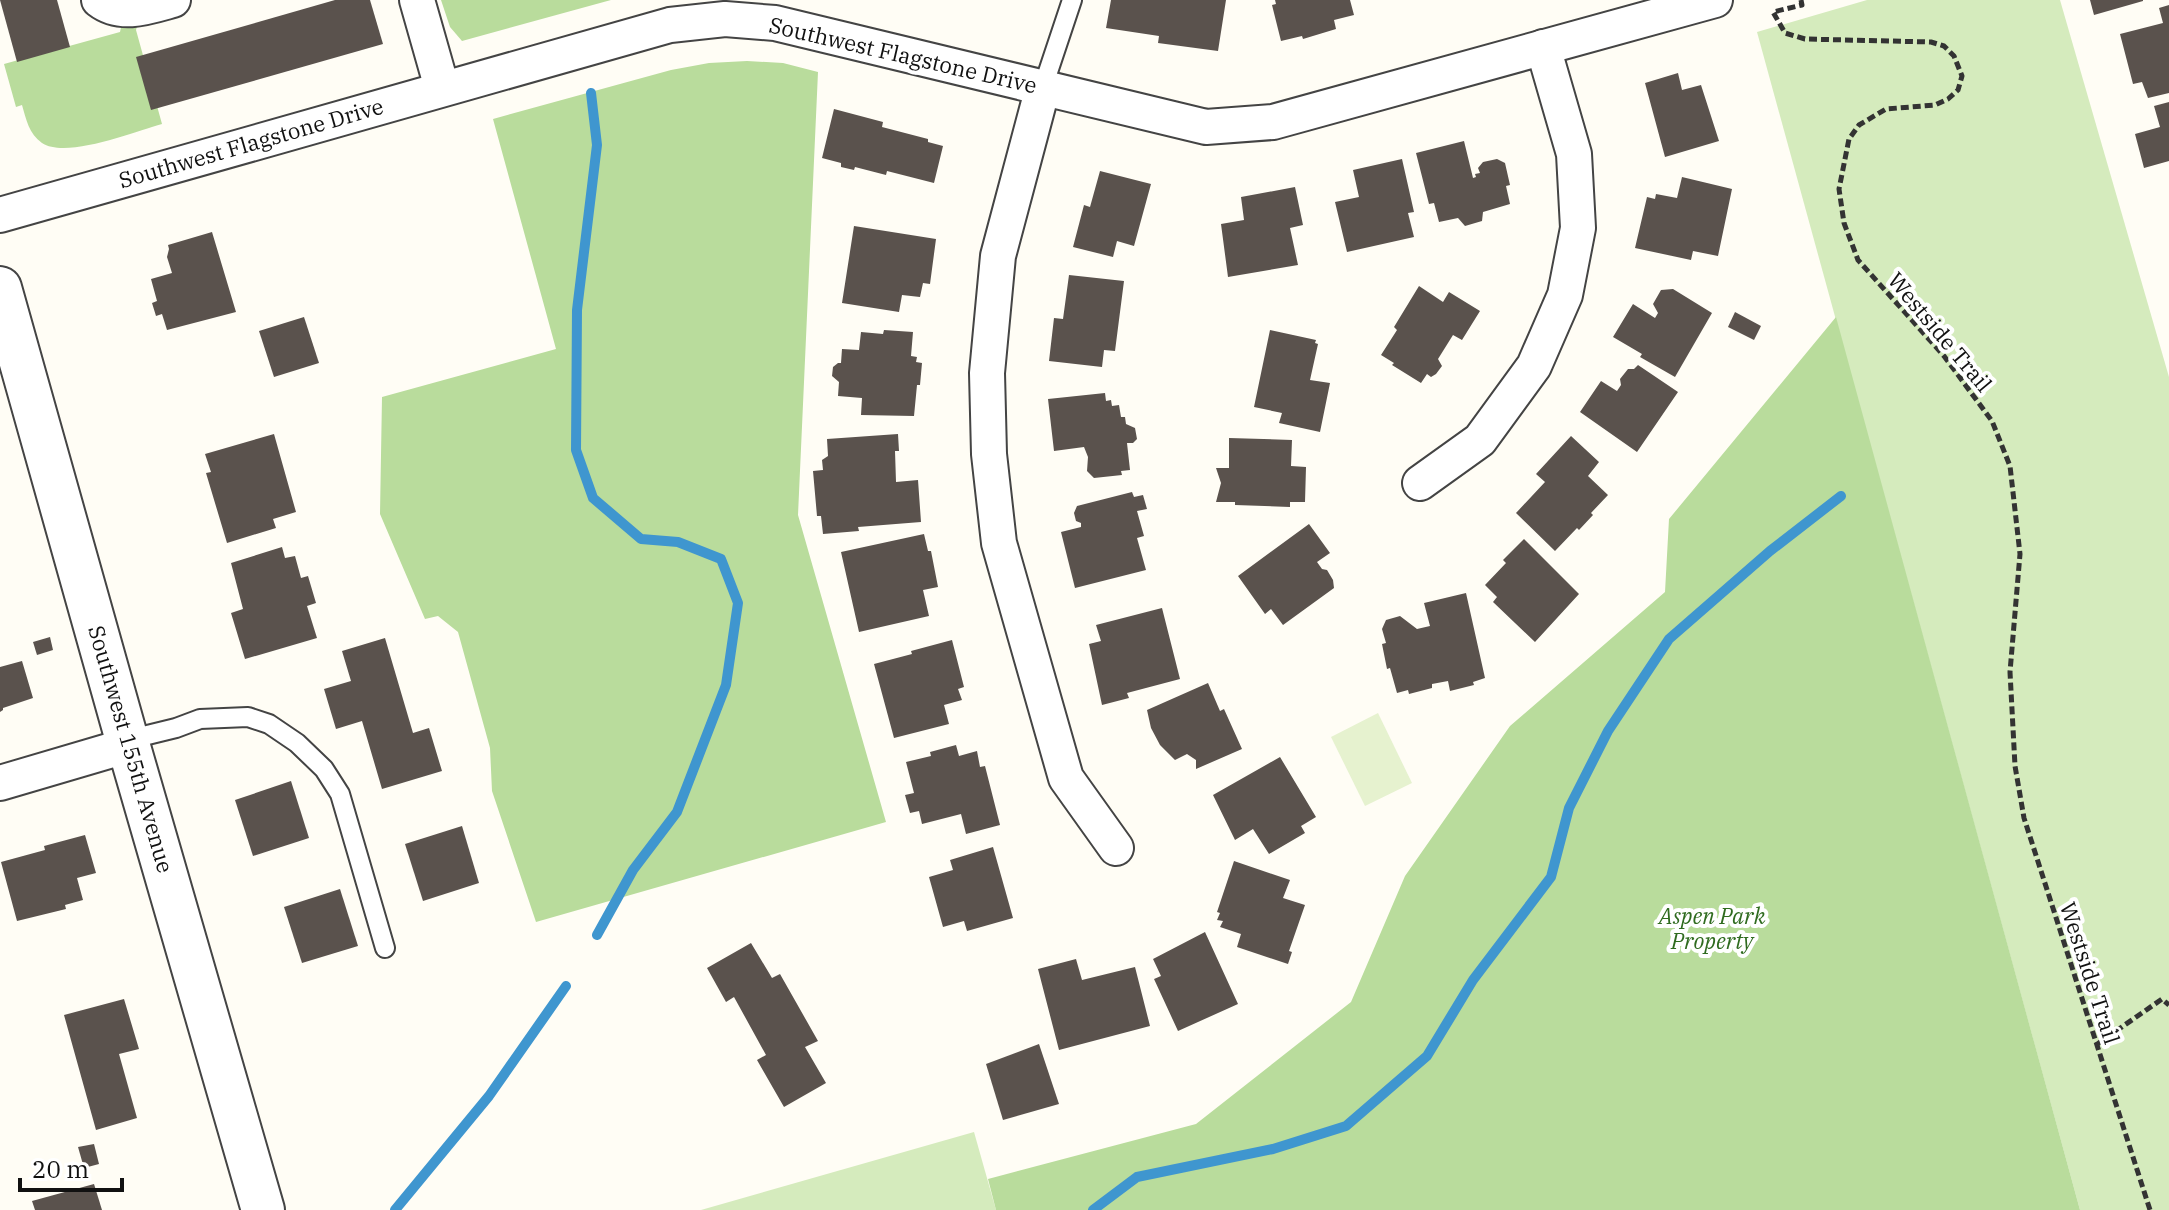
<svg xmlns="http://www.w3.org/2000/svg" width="2169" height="1210" viewBox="0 0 2169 1210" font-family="'IBM Plex Serif',serif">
	<rect width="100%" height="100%" fill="#fffdf5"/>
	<g fill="#d5ebbd">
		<path d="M1867,0H2060L2169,377V1210H2080L1757,32Z"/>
		<path d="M974,1132L996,1210H701Z"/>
	</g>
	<g fill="#b9dc9c">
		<path d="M441,0H611L462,41L450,27Z"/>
		<path d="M123,18L138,23L136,30L162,124C134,132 66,159 42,143C29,134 26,119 22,105L16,107L4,64L120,32Z"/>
		<path d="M747,61L783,63L818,72L798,515L886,822L536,922L492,791L490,748L458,632L438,616L425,619L380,514L382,397L556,349L493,119L671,70L709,63Z"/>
		<path d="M1836,317L2080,1210H996L988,1179L1196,1124L1351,1002L1405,876L1510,726L1665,592L1669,519Z"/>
	</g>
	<path fill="#e6f2cf" d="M1378,713L1412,783L1365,806L1331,737Z"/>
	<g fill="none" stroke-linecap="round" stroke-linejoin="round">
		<g stroke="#3f96cf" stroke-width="10">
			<path d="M591,93L597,145L577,310L576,450L593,498L641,539L678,542L721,559L738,603L726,685L677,812L633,870L597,935"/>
			<path d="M395,1210L489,1096L566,986"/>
			<path d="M1093,1210L1137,1177L1273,1149L1346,1126L1427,1056L1473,980L1551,877L1569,808L1608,731L1669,639L1770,551L1841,496"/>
		</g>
	</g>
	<g fill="#5a524d">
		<path d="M0,0H57L70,47L17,62Z"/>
		<path d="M335,0H370L383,44L151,110L136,57Z"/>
		<path d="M1111,0H1226L1218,51L1158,43L1159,36L1106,28Z"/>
		<path d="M1275,0H1350L1354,15L1334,20L1336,29L1303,39L1302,36L1281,41L1272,5L1276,4Z"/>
		<path d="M2090,0H2143V1L2094,15Z"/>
		<path d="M2169,5V93L2148,98L2142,82L2133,84L2120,34L2163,23L2159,8Z"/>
		<path d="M1678,73L1682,90L1701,85L1719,141L1665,157L1645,83Z"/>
		<path d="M2169,102V161L2144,168L2135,134L2160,127L2154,106Z"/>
		<path d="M834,109L883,122L882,127L928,139V142L943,146L934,183L887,171L886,175L855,167L854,170L841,167V163L822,158Z"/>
		<path d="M1464,141L1473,178L1476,177L1475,174L1480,173L1478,168L1483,162L1497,159L1505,163L1510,185L1506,186L1510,204L1483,212L1482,221L1465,226L1458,218L1439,222L1434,203L1429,204L1416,153Z"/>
		<path d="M1402,159L1414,212L1408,213L1414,237L1347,252L1335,202L1359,197L1353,170Z"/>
		<path d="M1100,171L1151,184L1134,246L1117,241L1113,257L1073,247L1084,205L1090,207Z"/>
		<path d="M1682,177L1732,189L1718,256L1693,251L1691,260L1635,248L1647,197L1655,199L1656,194L1677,198Z"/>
		<path d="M1295,187L1303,225L1290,228L1298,265L1228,277L1221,224L1244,220L1241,197Z"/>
		<path d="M854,226L936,239L930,284L923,283L920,297L902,295L899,312L842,303Z"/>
		<path d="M212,232L236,312L167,330L162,314L156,316L152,303L157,301L151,279L172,273L167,257L169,249L168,245Z"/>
		<path d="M1069,275L1124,281L1115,351L1104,350L1102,367L1049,361L1054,318L1063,319Z"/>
		<path d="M1419,286L1443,302L1449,292L1480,311L1462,340L1453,335L1438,359L1442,366L1436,374L1431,377L1427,374L1421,383L1392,365L1394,363L1381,355L1397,330L1394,327Z"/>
		<path d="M1673,289L1712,313L1675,377L1640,357L1642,354L1613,337L1633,304L1655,318L1658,313L1653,304L1661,290Z"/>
		<path d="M1735,312L1761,326L1754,340L1728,327Z"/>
		<path d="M304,317L319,363L274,377L259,331Z"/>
		<path d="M884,330L913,332L911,356L917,357L916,362L922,363L920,385H917L914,416L861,415L862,398L838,396L839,382L832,376L833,367L838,363H841L842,349L859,350L861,332L883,334Z"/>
		<path d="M1270,330L1316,340L1315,343L1318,344L1310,380L1330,383L1320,432L1279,423L1282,413L1254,407Z"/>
		<path d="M1638,365L1678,392L1637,452L1580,412L1601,381L1617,391L1621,385L1620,379L1628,369H1634Z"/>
		<path d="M1105,393L1106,401L1111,400L1112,406L1119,405L1121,417H1125L1126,424L1135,428L1137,439L1133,443H1127L1130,470L1121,471L1122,475L1094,478L1087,471L1088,457L1084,447L1054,451L1048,399Z"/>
		<path d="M274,434L296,512L273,519L276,528L227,543L206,473L211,472L205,454Z"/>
		<path d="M898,434L899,451H895L896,482L918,480L921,522L858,527L859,531L823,534L821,516H817L813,471L823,470L822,460L828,456L827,439Z"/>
		<path d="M1571,436L1599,462L1588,476L1608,495L1591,513L1593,515L1579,530L1577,528L1555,551L1516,513L1545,482L1536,474Z"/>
		<path d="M1229,438L1292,440L1291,466L1306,467L1305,502H1290V507L1235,505V502H1216L1221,483L1216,468H1229Z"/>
		<path d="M1132,492L1134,497L1143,495L1147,509L1137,511L1144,536L1137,538L1146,570L1075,588L1061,532L1081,527V523L1076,521L1074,513L1077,506Z"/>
		<path d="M1309,524L1330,553L1317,562L1322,569L1327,570L1333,580L1334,588L1283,625L1271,609L1265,614L1238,576Z"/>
		<path d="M924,534L928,551H931L938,587L923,590L929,616L859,632L841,552Z"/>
		<path d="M1524,539L1579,594L1535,642L1493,602L1497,597L1485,585L1506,563L1503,560Z"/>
		<path d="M282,547L285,558L295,556L301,578L308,576L316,603L307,606L317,638L245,659L231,613L243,609L231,563Z"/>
		<path d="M1466,593L1485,678L1473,682L1474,685L1450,691L1448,681L1432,684V688L1409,694L1408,690L1397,693L1390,668L1387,669L1382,644L1386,643L1382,629L1386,620L1400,616L1417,629L1430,626L1424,603Z"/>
		<path d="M1162,608L1180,679L1127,693L1129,698L1102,705L1089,644L1101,641L1096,625Z"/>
		<path d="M50,637L53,650L37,655L33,642Z"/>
		<path d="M385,638L413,733L429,728L442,771L382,789L362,721L336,729L324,689L351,681L342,651Z"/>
		<path d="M952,640L964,687L958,689L962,700L944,705L949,724L894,738L874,664L912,654L911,651Z"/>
		<path d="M22,661L33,698L3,708V710L0,712V667Z"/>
		<path d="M1208,683L1220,711L1224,709L1242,749L1196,769V760L1187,754L1175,760L1160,745L1151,728L1147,710Z"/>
		<path d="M956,745L959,756L977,751L980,767L985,766L1000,825L966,834L961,814L922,824L919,811L910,813L905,795L914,793L906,762L931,756L930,752Z"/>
		<path d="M1280,757L1316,817L1301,826L1305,833L1269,854L1253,829L1235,840L1213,795Z"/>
		<path d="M291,781L309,838L253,856L235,800Z"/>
		<path d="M462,826L479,883L423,901L405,844Z"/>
		<path d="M85,835L96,873L77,878L83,900L65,905L66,909L17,921L1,862L45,850L44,846Z"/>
		<path d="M993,847L1013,918L967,931L964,921L943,927L929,877L953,870L950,860Z"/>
		<path d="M1234,861L1290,880L1283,898L1305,905L1289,951L1292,952L1288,964L1237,947L1241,934L1220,927L1223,921L1217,920L1220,913L1217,912Z"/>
		<path d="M340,889L358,946L302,963L284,907Z"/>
		<path d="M1205,932L1238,1004L1178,1031L1154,979L1161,976L1153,959Z"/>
		<path d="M751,943L772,978L780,974L818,1041L805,1047L826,1083L784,1107L757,1060L766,1055L734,997L726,1002L707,968Z"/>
		<path d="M1076,959L1082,980L1135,967L1150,1026L1059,1050L1038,969Z"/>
		<path d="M124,999L139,1049L119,1054L137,1118L96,1130L64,1015Z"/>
		<path d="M1039,1044L1059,1104L1003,1120L986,1064Z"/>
		<path d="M94,1144L99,1164L84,1168L78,1147Z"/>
		<path d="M94,1184L102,1210H35L32,1201Z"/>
	</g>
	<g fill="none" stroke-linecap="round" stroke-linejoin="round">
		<defs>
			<g id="service">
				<path d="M1043,87L1072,0"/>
				<path d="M127,740L176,728L200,719L248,717L269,724L297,743L324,769L340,794L385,948"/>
			</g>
			<g id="minor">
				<path d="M99,0C121,17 148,7 173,0"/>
				<path d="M417,0L442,88"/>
				<path d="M1043,87L998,256L987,373L989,454L999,543L1066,778L1116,848"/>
				<path d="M0,215L670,25L725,19L775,23L1206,127L1273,122L1715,0"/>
				<path d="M1420,483L1480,440L1534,366L1565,295L1578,228L1574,154L1543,47"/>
				<path d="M0,783L129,745"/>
			</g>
			<path id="tertiary" d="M0,288L127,740L263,1210"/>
		</defs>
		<use href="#service" stroke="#444" stroke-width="22"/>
		<use href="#minor" stroke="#444" stroke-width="38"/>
		<use href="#tertiary" stroke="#444" stroke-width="46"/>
		<g stroke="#333" stroke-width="5" stroke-dasharray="8 4" stroke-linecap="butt">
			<path d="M1801,0L1802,5L1773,12L1785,33L1805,39L1931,42L1944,46L1954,56L1962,76L1958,90L1948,99L1935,105L1886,109L1859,125L1849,139L1839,189L1844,223L1858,260L1944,356L1992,421L2010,466L2020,554L2010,672L2015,766L2024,818L2150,1210"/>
			<path d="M2096,1045L2162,999L2169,1005"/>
		</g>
		<use href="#service" stroke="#fff" stroke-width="18"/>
		<use href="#minor" stroke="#fff" stroke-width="34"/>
		<use href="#tertiary" stroke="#fff" stroke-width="42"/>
	</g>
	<g text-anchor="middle" stroke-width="8" stroke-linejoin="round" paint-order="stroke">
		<g font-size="22" fill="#111" stroke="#fff">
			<text transform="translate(903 55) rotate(13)" y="8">Southwest Flagstone Drive</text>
			<text transform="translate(251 143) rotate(-16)" y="8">Southwest Flagstone Drive</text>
			<text transform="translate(1940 332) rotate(50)" y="8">Westside Trail</text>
			<text transform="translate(131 749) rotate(74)" y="8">Southwest 155th Avenue</text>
			<text transform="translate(2090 973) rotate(72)" y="8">Westside Trail</text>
		</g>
		<g font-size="22" font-style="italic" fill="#2f6b1f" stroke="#fff">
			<text x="1712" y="924">Aspen Park<tspan x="1712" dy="25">Property</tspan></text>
		</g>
	</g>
	<path d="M20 1178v12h102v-12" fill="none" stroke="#111111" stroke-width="4"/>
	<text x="32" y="1178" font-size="24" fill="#111111" stroke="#ffffff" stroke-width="6" paint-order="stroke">20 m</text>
</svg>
